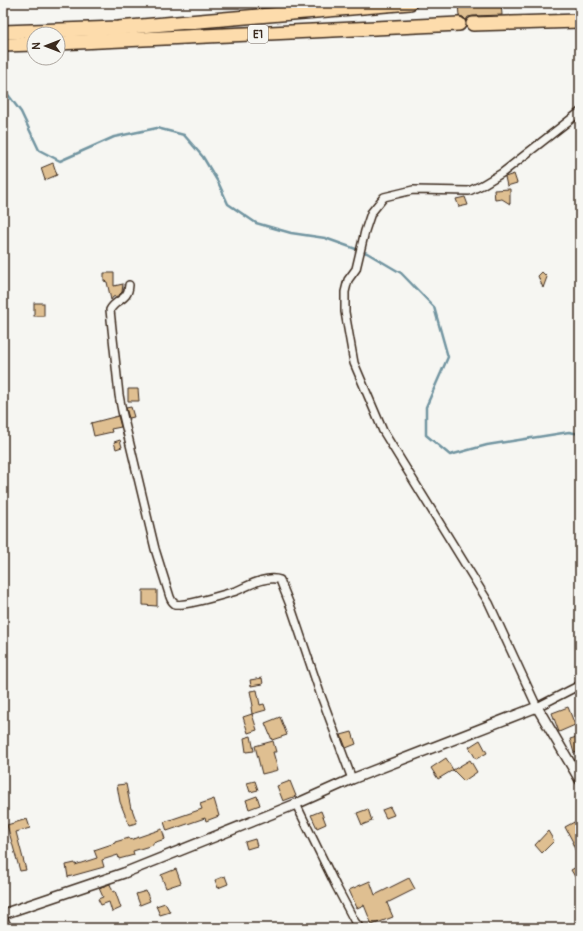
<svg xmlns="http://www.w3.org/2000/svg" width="583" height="931" viewBox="0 0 583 931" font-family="Pangolin,sans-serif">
	<rect width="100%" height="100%" fill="#f6f6f2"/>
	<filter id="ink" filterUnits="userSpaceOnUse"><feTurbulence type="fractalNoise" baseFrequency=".025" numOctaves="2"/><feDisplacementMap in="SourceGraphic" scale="8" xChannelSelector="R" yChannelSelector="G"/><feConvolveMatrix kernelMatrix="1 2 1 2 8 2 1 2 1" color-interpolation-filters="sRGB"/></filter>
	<g filter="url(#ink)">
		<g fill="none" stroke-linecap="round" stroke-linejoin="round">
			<path stroke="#7295a1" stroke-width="2.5" d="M3,88L21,112L39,150L60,161L114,137L157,128L184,135L203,157L218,182L228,204L256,223L291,233L325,238L367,253L401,273L434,307L448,357L426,407V435L450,455L487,445L569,432L580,434"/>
		</g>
		<g fill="#dfbf91" stroke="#3b2a1e">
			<path d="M458,3H501L502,15L473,16L468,17L466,20L463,17L459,16Z"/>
			<path d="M53,163L57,175L45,180L41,168Z"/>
			<path d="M514,174L517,183L507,186L505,177Z"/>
			<path d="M510,189V204L502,199L495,200L494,190Z"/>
			<path d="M465,197L468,205L459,207L456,199Z"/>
			<path d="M542,272L547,277L543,288L538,276Z"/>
			<path d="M104,273H114V286L123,284L122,292L118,296L113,297L111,300L107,282L104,281Z"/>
			<rect x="34" y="303" width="10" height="13"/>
			<path d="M128,389H138L139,401H128Z"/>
			<path d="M131,407L134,417L129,418L126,408Z"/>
			<path d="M118,416L121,427L111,429L112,432L94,436L91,423Z"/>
			<path d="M120,440L122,447L116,449L114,442Z"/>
			<path d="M143,590H157V606L143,605Z"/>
			<path d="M262,678L263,684L251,686L250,680Z"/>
			<path d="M257,690L260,705L264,704L266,710L252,714L251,707L253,706L250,691Z"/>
			<path d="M568,707L575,725L559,732L552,713Z"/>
			<path d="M252,714L257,730L248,733L243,717Z"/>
			<path d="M280,717L287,735L272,740L265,723Z"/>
			<path d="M352,732L356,744L346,748L341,735Z"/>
			<path d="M251,736L254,751L246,752L244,738Z"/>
			<path d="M580,736V752L574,753L570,739Z"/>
			<path d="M480,740L487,753L476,759L469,747Z"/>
			<path d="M273,741L276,752H273L278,770L262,774L255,746Z"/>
			<path d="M446,758L453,770L438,779L431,768Z"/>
			<path d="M470,760L477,772L464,781L453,770Z"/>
			<path d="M255,781L258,790L250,792L247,783Z"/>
			<path d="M290,781L296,796L283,801L277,786Z"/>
			<path d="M126,784L131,809H132L137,823L129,825L120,802L117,785Z"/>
			<path d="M257,796L260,805L249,809L246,800Z"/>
			<path d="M214,799L219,816L206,821L205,818L167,831L164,822L202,809L200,804Z"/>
			<path d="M390,807L394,815L386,818L382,810Z"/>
			<path d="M368,809L372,821L362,825L357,813Z"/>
			<path d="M321,811L326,824L317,828L311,815Z"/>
			<path d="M27,819L30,828L16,832L26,870L20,871L7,825Z"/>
			<path d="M578,820L580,823V862L572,842H573L565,827Z"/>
			<path d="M162,829L165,839L153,843V845L133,851L134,855L119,859L118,855L102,860L104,867L68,877L66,865L75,863V865L97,858L94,850L115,843V842L129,838L130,840Z"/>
			<path d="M548,831L554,841L542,853L535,845Z"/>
			<path d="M255,839L257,846L247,849L245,842Z"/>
			<path d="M580,865V885L571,870Z"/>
			<path d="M176,869L181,883L166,888L161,875Z"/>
			<path d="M225,876L228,884L218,888L215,880Z"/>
			<path d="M409,878L415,889L387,903L393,917L372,925L364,905L357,908L349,890L370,881L375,895Z"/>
			<path d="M110,884L113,892L115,891L121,908L112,912L109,902L101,905L98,899L103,897L99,888Z"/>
			<path d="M146,891L150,901L140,905L136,894Z"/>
			<path d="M165,903L170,912L160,915L156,906Z"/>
		</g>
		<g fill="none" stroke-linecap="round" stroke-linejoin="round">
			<defs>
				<g id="minor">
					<path d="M580,112L502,173L482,185L469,191L413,190L384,197L371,213L365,231L356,269L348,280L345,292V312L354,363L383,431L489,603L537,707L580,685"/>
					<path d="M129,285C128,302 116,298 110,310L119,395L122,411L155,549L170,597C171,600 172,602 175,604C183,607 226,594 236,591C248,586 266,575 280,580L292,610L320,693L352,779"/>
					<path d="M296,804L336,886L355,922L360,928"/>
					<path d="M3,917L8,928"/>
				</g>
				<path id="tertiary" d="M3,914L124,873L296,804L352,779L537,707L580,780"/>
				<g id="motorway">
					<path d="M473,24L580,21"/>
					<path d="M3,32L118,28L410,3"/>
					<path d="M58,43L459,24"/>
					<path d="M3,45L34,44"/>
				</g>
			</defs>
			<use href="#minor" stroke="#3b2a1e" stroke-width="10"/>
			<use href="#tertiary" stroke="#3b2a1e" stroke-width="12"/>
			<use href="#motorway" stroke="#3b2a1e" stroke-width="16"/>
			<use href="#minor" stroke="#f6f6f2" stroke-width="7"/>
			<use href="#tertiary" stroke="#f6f6f2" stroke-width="9"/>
			<use href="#motorway" stroke="#fddcac" stroke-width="13"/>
		</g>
	</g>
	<g text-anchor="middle" stroke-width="3.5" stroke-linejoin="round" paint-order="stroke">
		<rect fill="#f6f6f2" stroke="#73675e" stroke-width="1" x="248" y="25" width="20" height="18" rx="3"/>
		<g font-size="11" font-weight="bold" fill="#3b2a1e">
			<text x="258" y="38">E1</text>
		</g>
	</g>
	<rect width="583" height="931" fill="none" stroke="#f6f6f2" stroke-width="16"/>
	<rect x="8" y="8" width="567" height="915" fill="none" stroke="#3b2a1e" stroke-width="1.5" filter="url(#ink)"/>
	<g transform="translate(46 46) rotate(270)"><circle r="19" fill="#f6f6f2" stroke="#aba49d"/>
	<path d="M0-3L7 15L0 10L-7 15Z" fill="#3b2a1e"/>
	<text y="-6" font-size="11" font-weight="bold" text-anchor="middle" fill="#3b2a1e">N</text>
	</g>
</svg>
